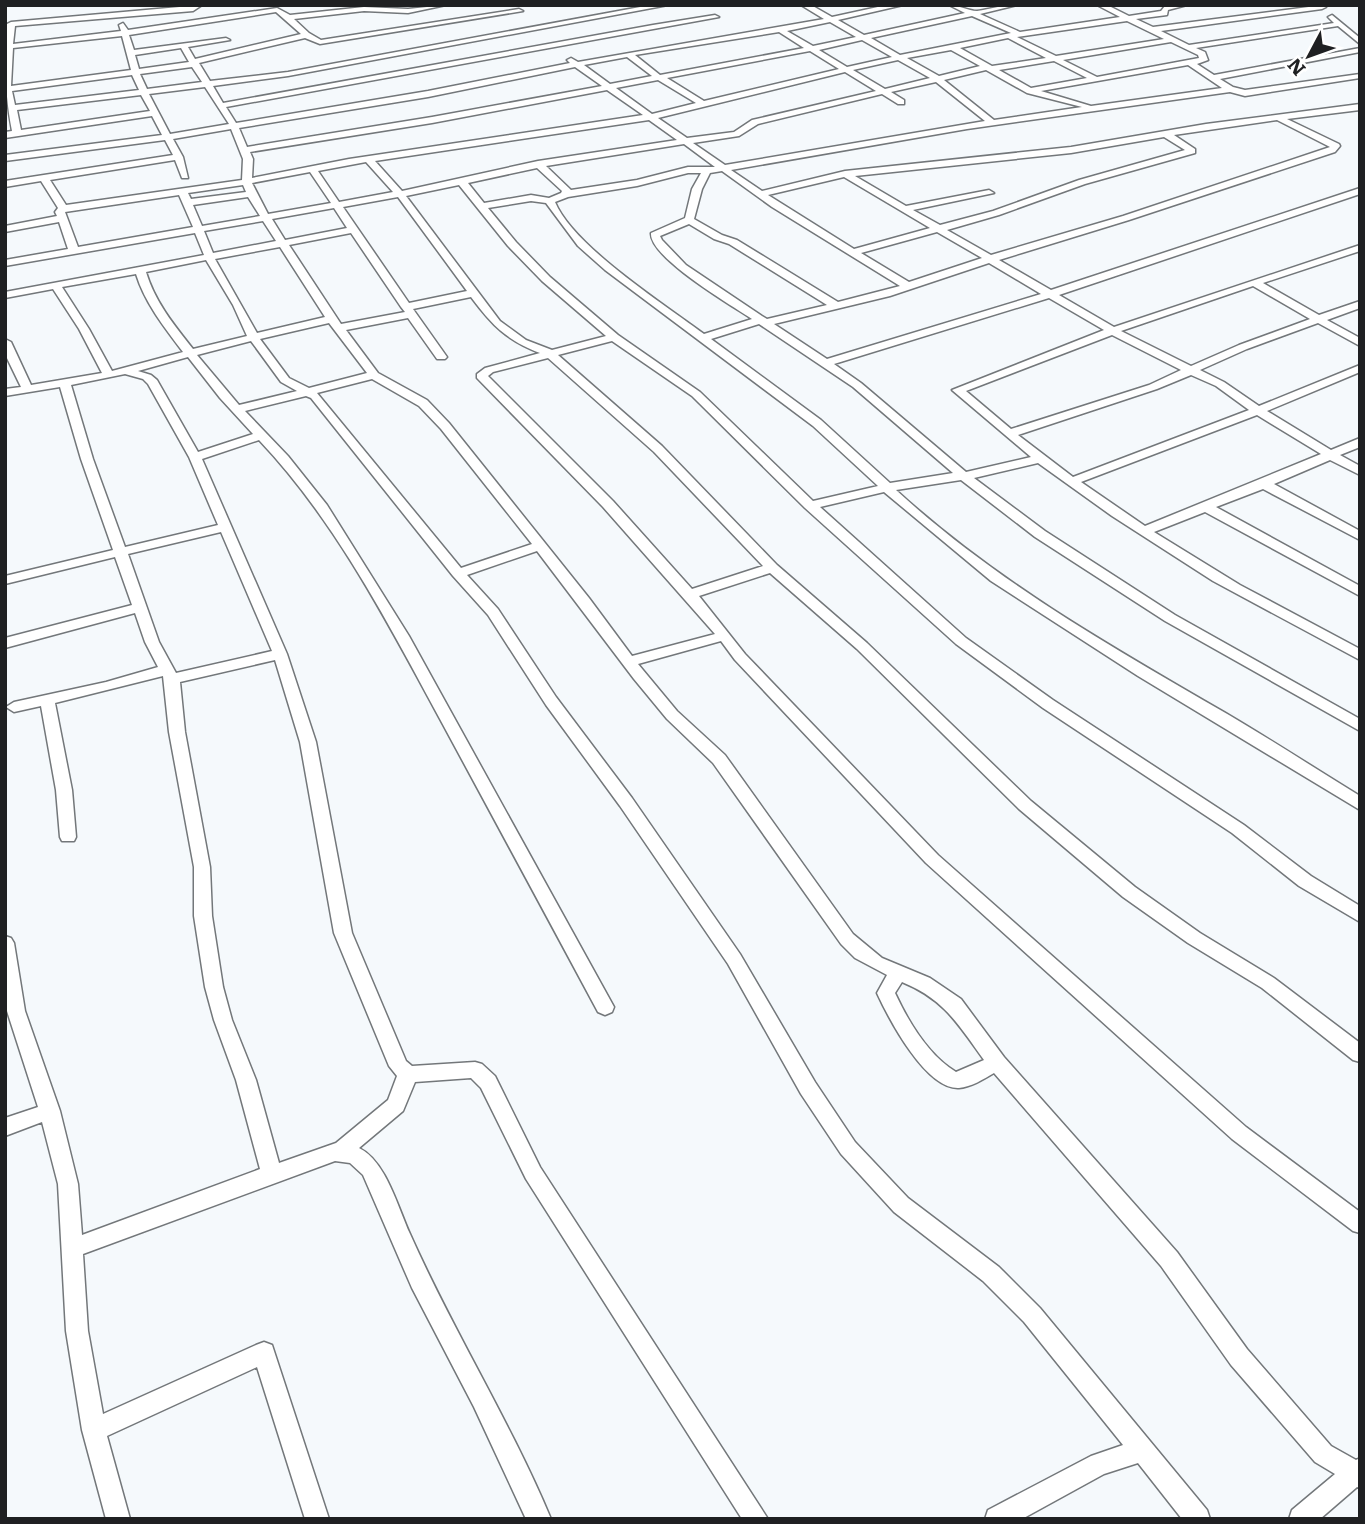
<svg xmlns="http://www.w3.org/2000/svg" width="1365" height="1524" viewBox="0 0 1365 1524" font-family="Literata,serif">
	<rect width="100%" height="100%" fill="#f5f9fc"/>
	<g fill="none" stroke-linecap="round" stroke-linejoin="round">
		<defs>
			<path id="street" d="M202,5L193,11L15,26L13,44L121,31L119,25L123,23L128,30L277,8L290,15L364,7L408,9L446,5L408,13L364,11L294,19L309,33L321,40L519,9L523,11L320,44L305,38L199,63L210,81L288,72L651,5H668L288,76L213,86L223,103L653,25L715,15L719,17L226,107L236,123L428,91L570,63L567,60L571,58L578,62L824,19L801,5H811L832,17L887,5H903L838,20L864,35L965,13L949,5C959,5 968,11 977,11C990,9 1003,5 1017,5L980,14L1020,32L1120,17L1097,5H1107L1129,16L1161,11L1165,6L1187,5L1168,10L1167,15L1136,19L1153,27L1324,5L1326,7L1322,9L1161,31L1189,45L1334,23L1328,17L1332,15L1360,38V44L1338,26L1196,48L1205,52L1208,60L1197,64L1214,75L1360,48V52L1220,79L1233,87L1245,90L1360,74V78L1245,96L1230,92L967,129L731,170L762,191L845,171L1071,147L1206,124L1360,104V110L1287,119L1339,144L1340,146L1335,152L1129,220L999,260L1051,290L1360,188V194L1059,295L1114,327L1360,245V251L1263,283L1319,315L1360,301V308L1327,320L1360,338V346L1318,323L1247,349L1200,370L1224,382L1259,406L1360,365V372L1267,411L1331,450L1360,438V447L1340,455L1360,466V475L1330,460L1274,484L1360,531V540L1263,489L1216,507L1360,586V596L1205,512L1154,532L1240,585L1360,649V660L1213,581L1112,516L1038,463L974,478L1045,531L1175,615L1360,719V731L1165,621L1035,537L961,480L896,490C995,581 1113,648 1229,715C1273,741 1316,769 1360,796V810L1138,676L991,581L884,492L820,507L966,638L1053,700L1244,825L1311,876L1360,906V922L1299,886L1232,833L1043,708L956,644L805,508L692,396L612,341L558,355L662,446L777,565L867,643L1031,801L1135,887L1200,933L1274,978L1360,1043V1062L1353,1060L1262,988L1188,943L1123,897L1019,809L857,649L770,573L699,596L745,654L938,855L1246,1127L1360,1212V1233L1353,1231L1232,1139L926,863L735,660L721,641L638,664L677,711L725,755L853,934L882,958L930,978L961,999L1004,1057L1177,1252L1247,1349L1331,1446L1356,1460L1360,1458V1488L1357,1487L1320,1519H1289L1292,1510L1335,1474L1315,1462L1231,1365L1161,1266L994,1073C984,1079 971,1087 959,1088C926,1090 889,1019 877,993L887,975L855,958L841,944L713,763L667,719L634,679L537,551L467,575L498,609L556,697L632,798L740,954L815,1082L855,1142L908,1198L999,1267L1040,1308L1207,1510L1210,1519H1182L1138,1463L1104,1474L1022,1519H985L988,1510L1091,1456L1123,1445L1024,1322L983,1281L894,1212L841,1154L801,1094L728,964L620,806L546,705L488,615L453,576L311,398L306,396L245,411L288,456L327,505L409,636L614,1007L612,1012L605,1015L598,1012C546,915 493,817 440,719C388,623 335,520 259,440L202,459L287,654L316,742L352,933L406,1061L412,1066L475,1062L482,1064L495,1076L540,1167L768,1519H742L526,1179L481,1088L471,1078L415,1082L403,1111L359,1148C386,1161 398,1208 410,1234C453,1331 510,1421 551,1519H526L474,1407L412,1288L363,1175L350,1163L335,1161L83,1254L88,1331L103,1414L256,1345L264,1342L272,1345L329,1519H305L257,1367L107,1436L130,1519H106L82,1430L66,1331L58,1184L42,1122L5,1136V1118L38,1107L7,1011L5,936L11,938L14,943L25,1011L60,1111L78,1184L82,1235L260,1169L236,1080L214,1020L205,987L194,916V867L169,732L163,676L55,703L72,790L76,837L74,841H62L60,837L56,790L41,706L14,712L6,707L14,702L106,682L158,667L145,642L135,613L5,648V638L132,605L115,557L5,584V576L113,550L81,459L60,387L5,396V389L21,387L5,354V339L11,342L31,385L102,373L79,329L53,289L5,298V292L204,255L195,233L5,266V260L68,249L59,222L5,232V226L57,216L55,212L58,208L41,181L5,187V181L173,155L165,140L5,161V155L162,135L152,116L5,138V132L12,131C5,95 4,61 7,24L11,22ZM276,12L301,34L195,59L188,47L230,40L226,38L134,50L129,35ZM972,16L1011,33L900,55L871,38ZM1127,21L1164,39L1056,56L1017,37ZM830,22L856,37L813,46L787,31ZM779,32L804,48L660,75L635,55ZM122,36L131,70L11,86L13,48ZM1008,38L1046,58L992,66L960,48ZM862,40L892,57L847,67L819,50ZM1171,42L1198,55L1199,58L1097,77L1063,60ZM181,48L189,62L139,69L135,55ZM951,50L980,66L939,76L907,58ZM810,51L839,69L704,101L667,78ZM627,57L652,76L610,84L584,65ZM898,60L930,78L885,89L853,70ZM1054,61L1087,78L1031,88L999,70ZM1188,65L1222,88L1091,106L1041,91ZM192,67L202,82L147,89L140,74ZM575,67L602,86L432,117L247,147L239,128L428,97ZM986,70L1027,93L1082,107L994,120L944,80ZM845,72L876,91L752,120L734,132L687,138L658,118ZM132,75L139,90L15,105L12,91ZM658,80L696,103L652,114L616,88ZM936,82L985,121L725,165L693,143L739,136L758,124L882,94L898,104H904V100L891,92ZM205,87L229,124L170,134L149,94ZM607,90L643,115L349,159L252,178L253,159L250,152L432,123ZM141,95L150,111L21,130L17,110ZM649,120L677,140L538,161L402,191L375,161ZM1277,120L1330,147L1123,216L991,255L947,230L999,215L1085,184L1195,153V149L1174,135ZM231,129L243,159L242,180L66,205L50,180L175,160L182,178H188L183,157L173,139ZM1164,137L1185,150L1079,180L993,211L940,225L913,210L994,193L989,190L906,206L855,176L1071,153ZM684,144L715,167H688L637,180L571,190L546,166ZM366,162L393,192L339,202L318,171ZM537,168L562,191L561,193L549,198L531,195L484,203L468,183ZM722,171L772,207L900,286L838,302L737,240L722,235L694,219L702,189L710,173ZM310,172L331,203L268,214L252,183ZM688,173H701L692,189L685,218L651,233C649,257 731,305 752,319L704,334C665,305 573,246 555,202L568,197L637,186ZM844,177L930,228L854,249L768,195ZM243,185L246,192L191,199L188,193ZM459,185L508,246L542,281L606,336L552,350L526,340L500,321L406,196ZM179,195L193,227L78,247L65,212ZM248,197L260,216L202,226L193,205ZM398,197L467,291L409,303L343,207ZM531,201L546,203L578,246L605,270L813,426L878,486L813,501L700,392L618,335L550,277L516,242L488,208ZM334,208L347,228L285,240L272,219ZM263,221L276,241L213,253L204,231ZM689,224L714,239L729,244L827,305L767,319L762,316L686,265L662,240L660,236ZM937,232L982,258L909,282L861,253ZM351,233L401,307L405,312L341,324L289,245ZM280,247L325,317L257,333L215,259ZM206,260L233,305L247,336L193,349C174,325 155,302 146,272ZM989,263L1041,294L827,359L774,324L890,296ZM136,274C145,303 164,327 183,352L112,371L89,329L62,287ZM1253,286L1310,319L1239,345L1191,366L1121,331ZM471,297C492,325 506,340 540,353L485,368L477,374V378L603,507L715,634L632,656L589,598L449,423L427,400L378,373L346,330L408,318L437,359H445L447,357L413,309ZM1049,298L1104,330L952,390L1031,457L966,472L861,383L834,364ZM329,323L367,373L309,388L289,378L260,339ZM759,324L853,387L953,473L890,483L821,420L711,339ZM1112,335L1181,370L1149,385L1011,429L966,391ZM251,341L281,382L297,391L239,405L197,355ZM188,357L220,398L253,434L198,452L157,380L151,375L138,371ZM548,358L654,452L763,566L692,589L613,501L488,376L493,372ZM125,374L143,379L148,384L189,457L218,525L125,547L93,459L71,385ZM1191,375L1216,386L1249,410L1073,477L1018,435L1157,389ZM372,379L419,406L441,429L532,544L461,568L317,393ZM1257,415L1321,454L1145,526L1081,482ZM221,532L272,651L176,673L159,642L128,554ZM275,660L300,742L334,933L389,1066L397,1076L388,1100L336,1143L279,1163L256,1080L232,1020L223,987L212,916L210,867L185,732L180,682ZM902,982C944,999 958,1024 984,1060L956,1072C929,1056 908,1021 895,993Z"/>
		</defs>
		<use href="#street" stroke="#73777a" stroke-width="3"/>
		<use href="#street" fill="#fff" fill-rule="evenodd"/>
	</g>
	<rect width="1365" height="1524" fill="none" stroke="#1f2022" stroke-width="14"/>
	<g transform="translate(1309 56) rotate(229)" stroke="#ffffff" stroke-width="5" paint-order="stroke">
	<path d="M0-5L12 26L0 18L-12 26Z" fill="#1f2022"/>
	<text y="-10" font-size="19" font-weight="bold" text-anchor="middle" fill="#1f2022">N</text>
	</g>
</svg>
